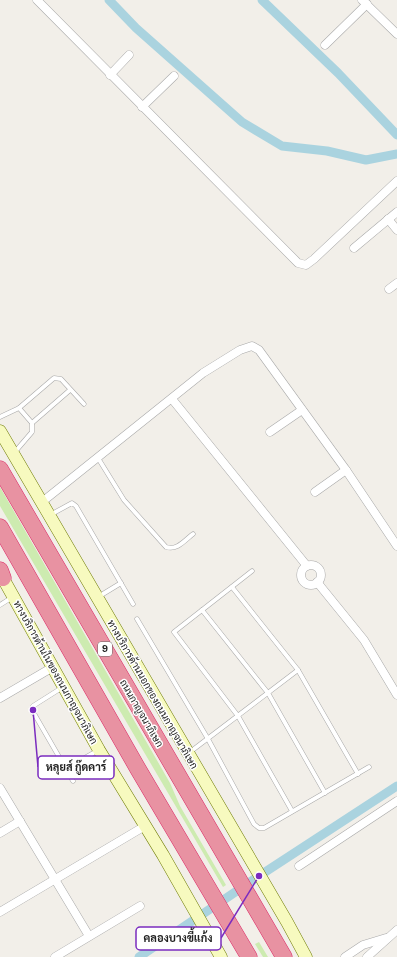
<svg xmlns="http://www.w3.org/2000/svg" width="397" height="957" viewBox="0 0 397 957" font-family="'Public Sans',Sarabun,sans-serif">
	<rect width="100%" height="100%" fill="#f2efe9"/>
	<g fill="#cdebb0">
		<path d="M0,487L170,783L180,806L226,885L223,887L0,506Z"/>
		<path d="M259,942L268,957H263L255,944Z"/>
	</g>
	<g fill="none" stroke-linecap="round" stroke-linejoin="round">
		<g stroke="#aad3df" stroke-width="9">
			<path d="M109,0L136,28L242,122L282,146L327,151L366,160L397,154"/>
			<path d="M262,0L338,73L397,135"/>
			<path d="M139,957L259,876L397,786"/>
		</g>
		<defs>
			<g id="lane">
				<path d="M19,408L54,378L61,379L84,404"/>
				<path d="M0,417L19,408L32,423V432L14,453"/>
				<path d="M32,423L70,390"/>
				<path d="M98,458L124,500L166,547C177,551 185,540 193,534"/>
				<path d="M50,515L72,503L76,506L133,604"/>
				<path d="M252,571L174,632L238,716L292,811"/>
				<path d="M232,587L298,670L358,774"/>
				<path d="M98,597L121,583"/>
				<path d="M0,605L11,598"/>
				<path d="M202,610L268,693L325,793"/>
				<path d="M137,619L208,739L254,824L259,828H264L369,767"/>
				<path d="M63,687L33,706L32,710L73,781"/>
				<path d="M190,752L298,670"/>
				<path d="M65,769L97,751"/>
			</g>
			<g id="street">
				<path d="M37,0L298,263L306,265L314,259L397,181"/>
				<path d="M362,0L397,34"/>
				<path d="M325,45L367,4"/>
				<path d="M110,75L129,55"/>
				<path d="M142,107L174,76"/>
				<path d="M388,219L397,230"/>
				<path d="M354,248L397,212"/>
				<path d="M389,289L397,283"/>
				<path d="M172,399L307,566"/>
				<path d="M270,432L302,410"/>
				<path d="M315,492L346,470"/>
				<path d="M42,502L203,373L240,350L252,346L259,350L346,470L397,546"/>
				<circle cx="311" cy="575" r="10"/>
				<path d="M317,582L364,640L397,695"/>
				<path d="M0,698L53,667"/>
				<path d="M0,788L89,936"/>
				<path d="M0,833L20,821"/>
				<path d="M299,866L397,801"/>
				<path d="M0,912L145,826"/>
				<path d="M55,957L140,906"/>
				<path d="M345,957L363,945L386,938"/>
				<path d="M367,957L397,930"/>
			</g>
			<g id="secondary">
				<path d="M0,431L287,922L306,957"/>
				<path d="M0,573L99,750L163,855L221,957"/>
			</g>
			<g id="highway">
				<path d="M0,469L284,957"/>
				<path d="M0,527L138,769L249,957"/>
				<path d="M0,570L3,578"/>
			</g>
		</defs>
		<use href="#lane" stroke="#a9a9a9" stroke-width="5"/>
		<use href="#street" stroke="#a9a9a9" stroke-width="9"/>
		<use href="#secondary" stroke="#707d05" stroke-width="13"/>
		<use href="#highway" stroke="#dc2a67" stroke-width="17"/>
		<use href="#lane" stroke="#fff" stroke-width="4"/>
		<use href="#street" stroke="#fff" stroke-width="8"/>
		<use href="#secondary" stroke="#f7fabf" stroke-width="12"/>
		<use href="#highway" stroke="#e892a2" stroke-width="16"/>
	</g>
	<g text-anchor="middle" stroke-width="3" stroke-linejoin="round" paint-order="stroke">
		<rect fill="#fff" stroke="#646464" stroke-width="1" x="98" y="642" width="14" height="14" rx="3"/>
		<g font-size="9" font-weight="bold" fill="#222">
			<text x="105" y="652">9</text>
		</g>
		<g font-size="10" fill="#222" stroke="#fff">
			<text transform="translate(56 672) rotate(61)" y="4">ทางบริการด้านในของถนนกาญจนาภิเษก</text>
			<text transform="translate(153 694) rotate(60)" y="4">ทางบริการด้านนอกของถนนกาญจนาภิเษก</text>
			<text transform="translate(142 713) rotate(60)" y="4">ถนนกาญจนาภิเษก</text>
		</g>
	</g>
	<path fill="none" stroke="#7b2cbf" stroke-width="1.5" d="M33 710L38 767M259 876L221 938"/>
	<g fill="#7b2cbf" stroke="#fff" stroke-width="1.5">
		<circle cx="33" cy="710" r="4"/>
		<circle cx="259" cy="876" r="4"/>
	</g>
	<g fill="#fff" stroke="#7b2cbf" stroke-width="1.5">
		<rect x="38" y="756" width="76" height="23" rx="4"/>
		<rect x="136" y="927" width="85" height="23" rx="4"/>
	</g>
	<g font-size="11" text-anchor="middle" font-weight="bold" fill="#222">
		<text x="76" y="771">หลุยส์ กู๊ดคาร์</text>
		<text x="178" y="942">คลองบางขี้แก้ง</text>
	</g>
</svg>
